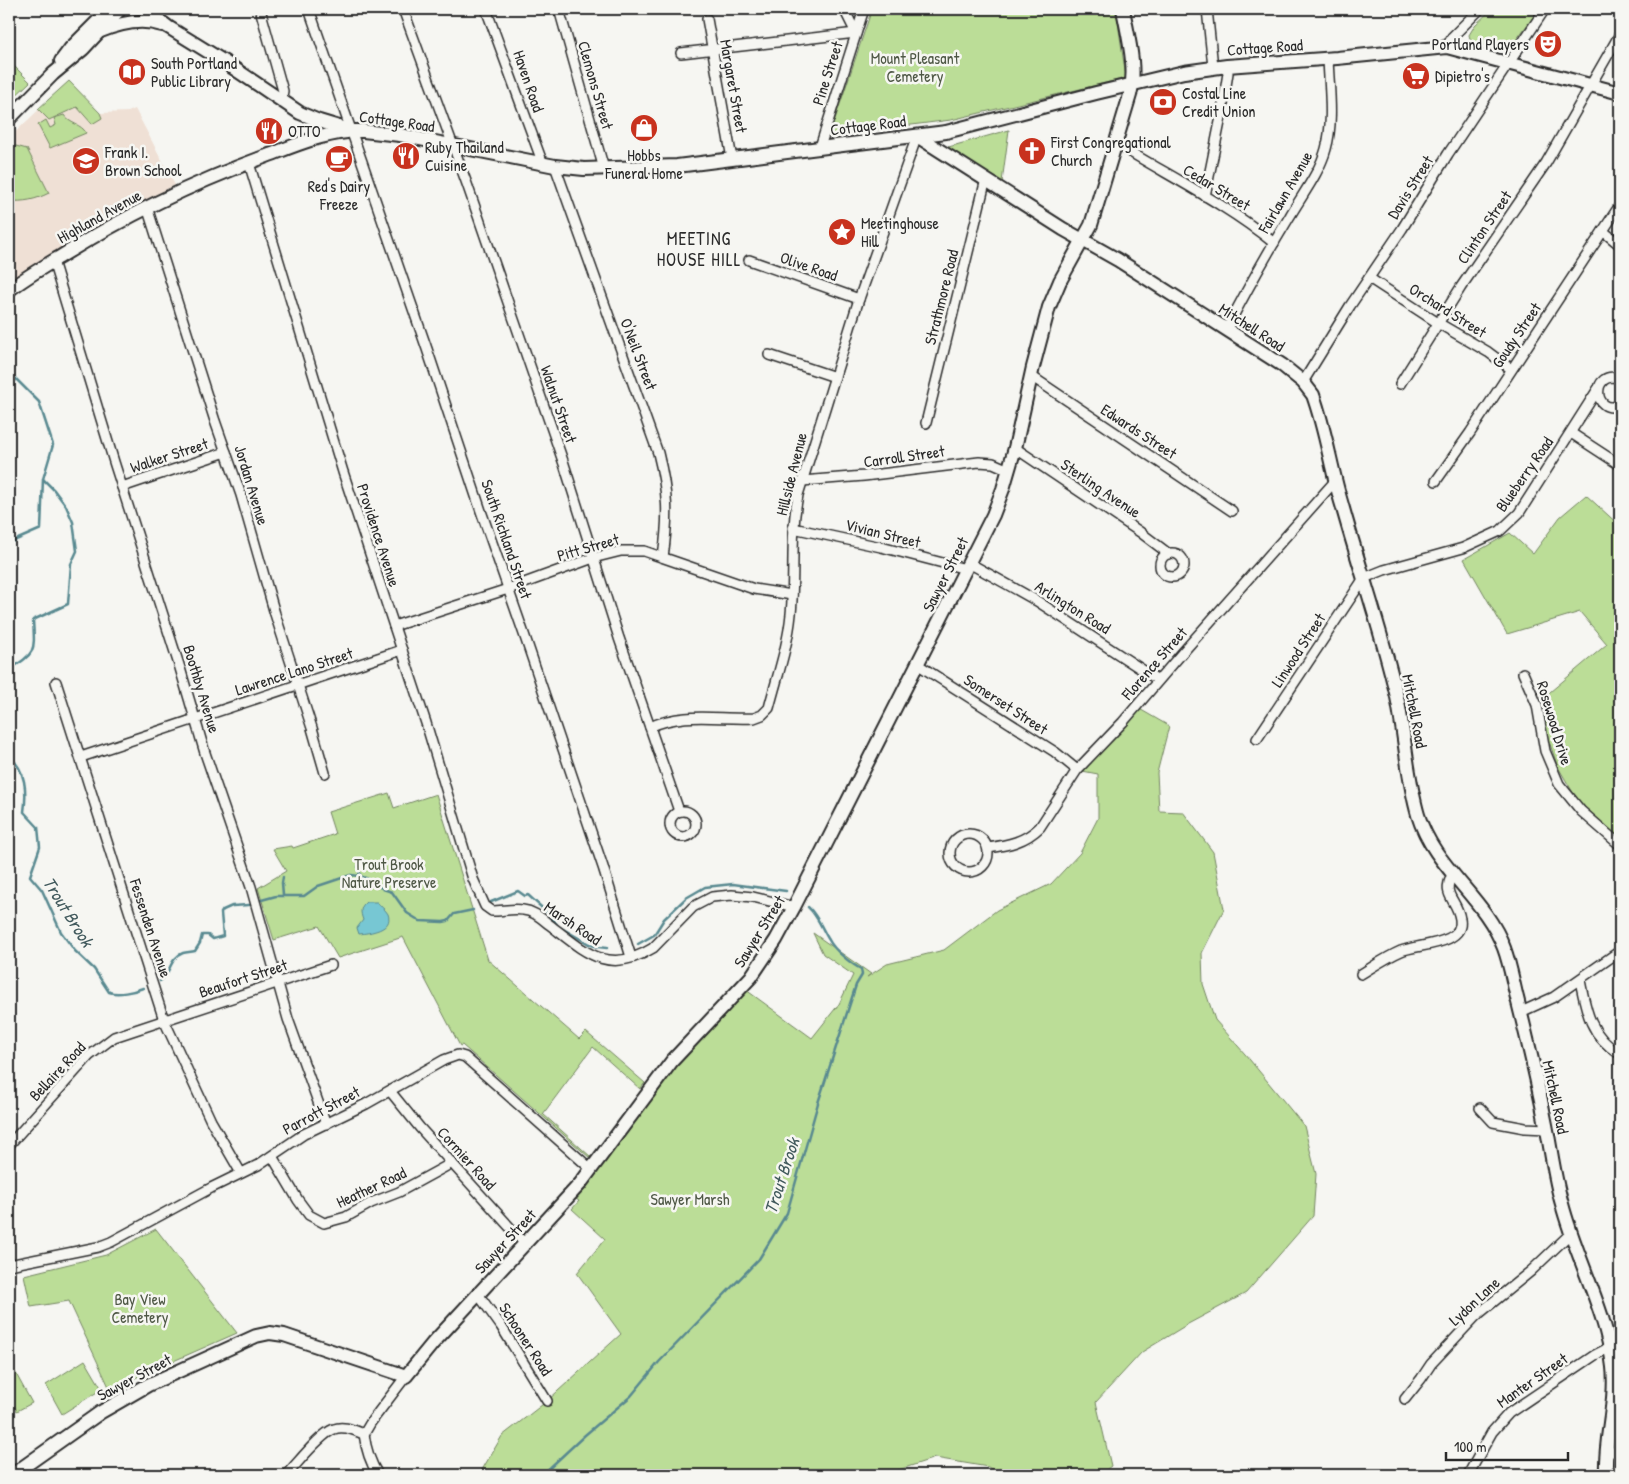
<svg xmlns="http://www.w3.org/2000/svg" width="1629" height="1484" viewBox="0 0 1629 1484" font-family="'Patrick Hand',sans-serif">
	<rect width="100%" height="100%" fill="#f6f6f2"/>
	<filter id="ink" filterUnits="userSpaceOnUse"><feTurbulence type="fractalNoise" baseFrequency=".02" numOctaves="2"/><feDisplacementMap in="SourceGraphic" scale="10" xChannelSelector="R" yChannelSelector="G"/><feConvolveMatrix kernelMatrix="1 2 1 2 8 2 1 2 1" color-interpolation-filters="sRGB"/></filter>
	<g filter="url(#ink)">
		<path fill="#efe0d5" d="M69,81L100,113L128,112L135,109L175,185L95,228L9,283V138Z"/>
		<g fill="#bbdd97" stroke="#738461">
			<path d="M872,9H1116L1126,78L951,120L832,135L831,131Z"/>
			<path d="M1492,9H1539L1508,51L1471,42L1469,35L1475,25Z"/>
			<path d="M11,63L30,82L9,102V65Z"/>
			<path d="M69,81L100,113L102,118L92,124L77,107L49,120L38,109Z"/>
			<path d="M64,115C69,124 82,124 86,133L50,148L38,125L46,120L50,128L56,125L54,118Z"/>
			<path d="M1009,130L1002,182L945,148Z"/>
			<path d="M16,146L27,149L49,193C35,200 24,202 9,201V150Z"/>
			<path d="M1586,495L1620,526V838L1578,801L1558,767L1546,733L1544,697L1607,644L1580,612L1507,634L1464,559L1510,533L1533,554L1560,517Z"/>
			<path d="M1136,707L1169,726L1157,773L1159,811L1183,812L1213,852L1224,909L1202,953L1203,984L1215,1020L1245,1054L1304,1126L1316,1174L1313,1216L1246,1293L1188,1324L1142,1352L1096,1402L1111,1466L1099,1475H1002L988,1467L935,1458L883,1475H479L502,1436L547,1401L621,1334L577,1273L605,1239L572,1209L579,1201L570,1195L606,1149L742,987L812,1038L839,1004L853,975L823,954L813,933L871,974L867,977L887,964L944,950L997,910L1051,884L1080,853L1098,818V774L1077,770Z"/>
			<path d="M389,793L394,808L436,794L488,960L579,1039L586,1032L645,1083L640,1089L593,1047L543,1114L591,1157L590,1158L462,1045L460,1046L403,937L338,958L319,926L274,940L258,888L286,871L273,849L292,846L293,848L335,834L328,812Z"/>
			<path d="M156,1229L237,1333L110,1389L69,1301L31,1307L24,1275L106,1255Z"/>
			<path d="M85,1360L102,1389L62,1414L46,1385Z"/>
			<path d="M15,1372L32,1403L17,1411L9,1396V1375Z"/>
		</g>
		<path fill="#77c7d3" stroke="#598990" d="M366,902H377C380,906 386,910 388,914C394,930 369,933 359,934L357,928L363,920C360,912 360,907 366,902Z"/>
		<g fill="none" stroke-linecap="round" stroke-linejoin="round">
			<g stroke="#598990" stroke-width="2.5">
				<path d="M9,372L39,402L53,445L43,479L41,529L9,543"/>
				<path d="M9,670C36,652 35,653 33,620L68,604L71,564L77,551L73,522L66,506L54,490L43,479"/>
				<path d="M9,756C26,770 27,791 24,812L38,827L40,847L30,876L42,890L61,932L75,951L94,969L109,992C118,995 133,992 143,988"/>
				<path d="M360,875L358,867L361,861"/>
				<path d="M283,895L282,883L283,877"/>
				<path d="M258,901L276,896H304L318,886L351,875L360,876L368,879L383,889L392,892L407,913L420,921L443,922L448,921L454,914L473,910"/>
				<path d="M491,902L518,891L525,896L528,895L551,916L558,926L589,944L598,947L607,948"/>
				<path d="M638,944L654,935L664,919L686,898L705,887L733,884L786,891"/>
				<path d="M160,981C171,974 169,958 183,953C187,952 191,952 195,951L200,943L202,935H208L213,939L223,936L221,913L223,910L232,906L249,905"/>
				<path d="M542,1475L585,1435L631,1396L659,1362L759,1259L787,1213L818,1103L856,985L862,975L861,969C851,964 834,950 829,940C822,929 818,916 808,907"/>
			</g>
			<defs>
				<g id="street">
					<path d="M260,9L283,91L281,101"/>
					<path d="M309,9L427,349L481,511L524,634L603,867L631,957"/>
					<path d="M403,9L467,184L564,464L619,638L679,811"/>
					<path d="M486,9L543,164"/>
					<path d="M559,9L604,169"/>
					<path d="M1207,9L1213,67"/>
					<path d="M707,19L732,159"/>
					<path d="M1447,47L1452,37L1480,9"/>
					<path d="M681,53L856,33L844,9"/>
					<path d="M1117,144C1169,176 1226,204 1274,243"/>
					<path d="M820,147L864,9"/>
					<path d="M249,163L343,472L426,723L473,879L485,906L492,911C502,911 514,908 523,910C534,911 542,919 550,925C585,952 608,976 653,948L693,907L712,897L732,895L753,897L794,907"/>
					<path d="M555,166L658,453C668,493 669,515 663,557"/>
					<path d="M1205,196L1221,117L1228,73L1227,66"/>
					<path d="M147,207L215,421L241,495L275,614L312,728L325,773"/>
					<path d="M1603,231L1620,245"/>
					<path d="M749,260L859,299"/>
					<path d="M53,261L114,462L180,668L205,753L251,887L288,1019L326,1124"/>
					<path d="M1369,278L1438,323L1488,352L1511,369"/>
					<path d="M1226,330C1246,291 1267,254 1290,216C1302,195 1319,174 1326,149C1334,120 1329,88 1328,58"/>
					<path d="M769,355L835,377"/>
					<path d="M1031,376L1232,511"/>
					<path d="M1620,379C1591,368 1592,417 1620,405"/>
					<path d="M1303,382L1350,306L1402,229L1448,154L1545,9"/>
					<path d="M1400,384L1461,287L1546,163L1620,34"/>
					<path d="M926,423L986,179"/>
					<path d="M1571,433L1620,465"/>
					<path d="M1015,448L1140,532L1169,554"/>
					<path d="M802,481L864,476L979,462L993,463L1009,470"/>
					<path d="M1436,481L1470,433L1620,205"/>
					<path d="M122,487L226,452"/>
					<path d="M793,528L881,547L966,569"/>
					<circle cx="1172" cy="565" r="12"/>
					<path d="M969,563L1037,601L1158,680"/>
					<path d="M394,626L508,589L593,558L621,551H644L754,589L792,595"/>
					<path d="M917,664L1055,752L1077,770"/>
					<path d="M1523,673L1537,705L1545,751L1559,784L1581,811L1620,845"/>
					<path d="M56,682L164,1020L211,1121L241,1173"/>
					<path d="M650,727C684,711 718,720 754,718L762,715L769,708C777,677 788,646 791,614C795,574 790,535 798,495L859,299L917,136"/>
					<path d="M1257,739L1364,578L1384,570L1463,548L1500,531L1519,513L1598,389"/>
					<path d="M81,757L402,650"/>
					<circle cx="683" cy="824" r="13"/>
					<circle cx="969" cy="853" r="19"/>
					<path d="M988,848C1008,845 1025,842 1040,827L1077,770L1123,722L1183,652L1336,480"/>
					<path d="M1361,974C1374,966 1387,957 1401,951C1418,944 1465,945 1460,919C1457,898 1440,896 1453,873"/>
					<path d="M1580,980C1586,1012 1591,1037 1620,1054"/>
					<path d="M1521,1012L1554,997L1620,951"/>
					<path d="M390,1091L420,1128L525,1244"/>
					<path d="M1480,1108L1493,1122L1525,1128L1547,1129"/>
					<path d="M9,1145L89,1056L114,1037L331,965"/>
					<path d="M272,1156L298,1200L309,1215L324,1223L346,1217L371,1203L399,1192L452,1163"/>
					<path d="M9,1265L98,1247L111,1242L211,1188L258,1165L304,1134L366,1104L444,1060L458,1055L465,1057L591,1169"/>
					<path d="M478,1294L501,1326L547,1401"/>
					<path d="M1405,1399L1421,1379L1431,1364L1476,1316L1531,1271L1571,1233"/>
					<path d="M364,1434L371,1422L406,1376"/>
					<path d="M364,1434C366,1450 370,1462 378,1475"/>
					<path d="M1606,1451L1620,1453"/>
					<path d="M286,1475C297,1464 320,1434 334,1429C344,1425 355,1431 364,1434"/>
					<path d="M1468,1475L1492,1432L1509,1413L1595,1355L1620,1342"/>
				</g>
				<g id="secondary">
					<path d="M144,9L168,27L223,61L300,113L319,121L352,131H363L400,135L555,166L584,169L677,166L946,132L1096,93L1184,72L1227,66L1337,58L1447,47L1620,93"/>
					<path d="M101,31C120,23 142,18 162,25"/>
					<path d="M61,61L70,49L107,12"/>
					<path d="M9,119L53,74L83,49L120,9"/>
					<path d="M917,136L1063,229L1118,260L1282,365L1303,382L1313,395C1326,431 1331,469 1342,505C1360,570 1382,632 1397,697C1405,736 1407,777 1418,815C1434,868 1485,897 1504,948C1510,964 1513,982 1517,998C1527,1038 1537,1079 1545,1120C1551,1148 1554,1177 1562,1204C1576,1258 1607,1312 1613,1367C1617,1403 1604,1439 1606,1475"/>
					<path d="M9,290C26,277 45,266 63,255C127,215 193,183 264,157C291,147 318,135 347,132"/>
					<path d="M12,1475L101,1412L148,1385L256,1336L270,1333L284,1335L406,1376L433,1343L580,1184L672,1061L751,977L776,940L794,907L993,515L1003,489L1015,448L1033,367L1049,307L1060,281L1091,225L1130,95C1137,67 1128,37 1123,9"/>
				</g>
			</defs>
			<use href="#street" stroke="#2b2b2b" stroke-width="12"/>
			<use href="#secondary" stroke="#2b2b2b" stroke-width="16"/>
			<use href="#street" stroke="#f6f6f2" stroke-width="9"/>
			<use href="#secondary" stroke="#f6f6f2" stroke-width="12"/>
		</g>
	</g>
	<defs>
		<symbol id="theatre-disc" viewBox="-11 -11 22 22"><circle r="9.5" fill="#c8321e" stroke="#f6f6f2"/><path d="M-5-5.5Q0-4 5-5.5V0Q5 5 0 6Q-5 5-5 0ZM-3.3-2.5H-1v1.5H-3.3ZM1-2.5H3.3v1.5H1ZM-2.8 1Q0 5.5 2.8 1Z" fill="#fff"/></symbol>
		<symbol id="library-disc" viewBox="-11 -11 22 22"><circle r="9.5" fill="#c8321e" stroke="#f6f6f2"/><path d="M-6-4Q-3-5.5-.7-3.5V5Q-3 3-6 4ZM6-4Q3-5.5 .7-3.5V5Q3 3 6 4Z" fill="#fff"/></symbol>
		<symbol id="supermarket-disc" viewBox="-11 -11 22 22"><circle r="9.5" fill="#c8321e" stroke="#f6f6f2"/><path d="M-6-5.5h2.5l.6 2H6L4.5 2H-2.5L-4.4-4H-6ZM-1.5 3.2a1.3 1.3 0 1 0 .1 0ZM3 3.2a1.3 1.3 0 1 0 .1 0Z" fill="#fff"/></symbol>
		<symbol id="bank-disc" viewBox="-11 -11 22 22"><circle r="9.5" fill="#c8321e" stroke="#f6f6f2"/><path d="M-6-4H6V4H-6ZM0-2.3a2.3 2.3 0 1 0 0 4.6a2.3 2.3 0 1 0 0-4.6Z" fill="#fff"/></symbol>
		<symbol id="shop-disc" viewBox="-11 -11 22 22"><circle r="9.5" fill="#c8321e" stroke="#f6f6f2"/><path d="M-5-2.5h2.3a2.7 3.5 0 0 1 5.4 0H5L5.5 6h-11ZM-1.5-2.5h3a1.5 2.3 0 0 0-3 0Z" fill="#fff"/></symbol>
		<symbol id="restaurant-disc" viewBox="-11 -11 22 22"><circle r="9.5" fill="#c8321e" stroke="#f6f6f2"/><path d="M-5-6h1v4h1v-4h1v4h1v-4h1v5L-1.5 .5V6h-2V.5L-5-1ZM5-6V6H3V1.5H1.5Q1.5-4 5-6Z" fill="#fff"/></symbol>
		<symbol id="church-disc" viewBox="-11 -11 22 22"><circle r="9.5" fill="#c8321e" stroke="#f6f6f2"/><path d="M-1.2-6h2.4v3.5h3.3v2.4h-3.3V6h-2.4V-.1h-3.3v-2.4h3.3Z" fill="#fff"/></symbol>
		<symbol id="cafe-disc" viewBox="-11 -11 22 22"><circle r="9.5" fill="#c8321e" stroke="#f6f6f2"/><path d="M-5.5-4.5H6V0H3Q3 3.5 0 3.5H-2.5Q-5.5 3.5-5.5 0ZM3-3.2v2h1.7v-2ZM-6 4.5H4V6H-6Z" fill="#fff"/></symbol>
		<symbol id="school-disc" viewBox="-11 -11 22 22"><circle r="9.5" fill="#c8321e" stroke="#f6f6f2"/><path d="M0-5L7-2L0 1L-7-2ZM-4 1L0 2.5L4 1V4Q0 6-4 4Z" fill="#fff"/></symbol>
		<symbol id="sight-disc" viewBox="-11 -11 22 22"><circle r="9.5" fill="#c8321e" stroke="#f6f6f2"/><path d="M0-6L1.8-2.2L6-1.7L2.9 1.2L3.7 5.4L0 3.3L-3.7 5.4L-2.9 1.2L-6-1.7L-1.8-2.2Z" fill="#fff"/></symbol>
	</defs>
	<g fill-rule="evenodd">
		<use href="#theatre-disc" x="1532" y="28" width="32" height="32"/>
		<use href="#library-disc" x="116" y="56" width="32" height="32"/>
		<use href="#supermarket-disc" x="1400" y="60" width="32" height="32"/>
		<use href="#bank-disc" x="1147" y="86" width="32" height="32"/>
		<use href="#shop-disc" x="628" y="112" width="32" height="32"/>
		<use href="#restaurant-disc" x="253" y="115" width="32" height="32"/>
		<use href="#church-disc" x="1016" y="135" width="32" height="32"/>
		<use href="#restaurant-disc" x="390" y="140" width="32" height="32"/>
		<use href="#cafe-disc" x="323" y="143" width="32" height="32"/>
		<use href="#school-disc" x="70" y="145" width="32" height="32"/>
		<use href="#sight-disc" x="826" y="216" width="32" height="32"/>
	</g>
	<g text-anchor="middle" stroke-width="5" stroke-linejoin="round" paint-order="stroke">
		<g font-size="16" fill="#2b2b2b" stroke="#f6f6f2" text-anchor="start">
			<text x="1529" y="50" text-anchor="end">Portland Players</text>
			<text x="151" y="69">South Portland<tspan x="151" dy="18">Public Library</tspan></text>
			<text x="1435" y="82">Dipietro's</text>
			<text x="1182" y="99">Costal Line<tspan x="1182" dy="18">Credit Union</tspan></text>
			<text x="288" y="137">OTTO</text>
			<text x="1051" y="148">First Congregational<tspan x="1051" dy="18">Church</tspan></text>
			<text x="425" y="153">Ruby Thailand<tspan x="425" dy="18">Cuisine</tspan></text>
			<text x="105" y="158">Frank I.<tspan x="105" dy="18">Brown School</tspan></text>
			<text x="644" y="161" text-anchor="middle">Hobbs<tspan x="644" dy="18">Funeral Home</tspan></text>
			<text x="339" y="192" text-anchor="middle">Red's Dairy<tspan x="339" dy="18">Freeze</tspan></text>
			<text x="861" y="229">Meetinghouse<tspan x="861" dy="18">Hill</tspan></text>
		</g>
		<g font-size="16" fill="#2b2b2b" stroke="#f6f6f2">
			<text transform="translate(1265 47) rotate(-4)" y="6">Cottage Road</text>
			<text transform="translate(827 73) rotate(-72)" y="6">Pine Street</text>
			<text transform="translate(529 81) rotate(71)" y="6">Haven Road</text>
			<text transform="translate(596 85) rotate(74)" y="6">Clemons Street</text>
			<text transform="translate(734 86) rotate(80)" y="6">Margaret Street</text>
			<text transform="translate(397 121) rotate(8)" y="6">Cottage Road</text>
			<text transform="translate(868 125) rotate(-7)" y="6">Cottage Road</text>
			<text transform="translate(1217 187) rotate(31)" y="6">Cedar Street</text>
			<text transform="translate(1410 187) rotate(-58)" y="6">Davis Street</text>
			<text transform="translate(1285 192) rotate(-60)" y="6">Fairlawn Avenue</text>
			<text transform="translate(99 216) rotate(-29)" y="6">Highland Avenue</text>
			<text transform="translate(1484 227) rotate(-56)" y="6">Clinton Street</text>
			<text transform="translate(809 266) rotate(19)" y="6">Olive Road</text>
			<text transform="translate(941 297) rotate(-76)" y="6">Strathmore Road</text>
			<text transform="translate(1448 310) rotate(32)" y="6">Orchard Street</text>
			<text transform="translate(1252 327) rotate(33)" y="6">Mitchell Road</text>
			<text transform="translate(1516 335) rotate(-56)" y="6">Goudy Street</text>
			<text transform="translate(639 354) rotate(69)" y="6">O'Neil Street</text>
			<text transform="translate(559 404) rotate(71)" y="6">Walnut Street</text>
			<text transform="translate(1139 431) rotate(33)" y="6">Edwards Street</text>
			<text transform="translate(169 455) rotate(-18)" y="6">Walker Street</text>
			<text transform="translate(904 456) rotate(-8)" y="6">Carroll Street</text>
			<text transform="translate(791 474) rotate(-76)" y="6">Hillside Avenue</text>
			<text transform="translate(1524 474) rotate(-55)" y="6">Blueberry Road</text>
			<text transform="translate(252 485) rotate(73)" y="6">Jordan Avenue</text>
			<text transform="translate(1101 488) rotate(34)" y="6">Sterling Avenue</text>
			<text transform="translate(883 533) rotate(14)" y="6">Vivian Street</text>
			<text transform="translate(379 535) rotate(72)" y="6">Providence Avenue</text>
			<text transform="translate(507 539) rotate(71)" y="6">South Richland Street</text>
			<text transform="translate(588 547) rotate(-16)" y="6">Pitt Street</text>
			<text transform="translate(945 574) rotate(-63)" y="6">Sawyer Street</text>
			<text transform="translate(1073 607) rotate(32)" y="6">Arlington Road</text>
			<text transform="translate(1298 650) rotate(-57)" y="6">Linwood Street</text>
			<text transform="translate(1154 663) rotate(-49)" y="6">Florence Street</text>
			<text transform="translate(294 671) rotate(-18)" y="6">Lawrence Lano Street</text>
			<text transform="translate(202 689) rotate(73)" y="6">Boothby Avenue</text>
			<text transform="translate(1006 704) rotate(33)" y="6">Somerset Street</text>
			<text transform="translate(1415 711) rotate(79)" y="6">Mitchell Road</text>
			<text transform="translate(1555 723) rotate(73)" y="6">Rosewood Drive</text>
			<text transform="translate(573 923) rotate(34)" y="6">Marsh Road</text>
			<text transform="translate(151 928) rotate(72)" y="6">Fessenden Avenue</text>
			<text transform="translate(759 931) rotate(-58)" y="6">Sawyer Street</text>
			<text transform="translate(243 978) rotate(-18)" y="6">Beaufort Street</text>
			<text transform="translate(57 1071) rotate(-47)" y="6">Bellaire Road</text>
			<text transform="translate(1556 1097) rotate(78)" y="6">Mitchell Road</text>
			<text transform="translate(321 1110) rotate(-28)" y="6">Parrott Street</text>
			<text transform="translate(467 1158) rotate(48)" y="6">Cormier Road</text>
			<text transform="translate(371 1187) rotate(-25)" y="6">Heather Road</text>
			<text transform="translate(505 1241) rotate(-47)" y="6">Sawyer Street</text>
			<text transform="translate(1474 1301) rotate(-43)" y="6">Lydon Lane</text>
			<text transform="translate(526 1339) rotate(57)" y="6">Schooner Road</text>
			<text transform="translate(134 1377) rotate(-28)" y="6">Sawyer Street</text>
			<text transform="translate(1532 1380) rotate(-35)" y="6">Manter Street</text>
		</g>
		<g font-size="16" fill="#4f5846" stroke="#f6f6f2">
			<text x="915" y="64">Mount Pleasant<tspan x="915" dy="18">Cemetery</tspan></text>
			<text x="389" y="870">Trout Brook<tspan x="389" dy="18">Nature Preserve</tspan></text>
			<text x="690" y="1205">Sawyer Marsh</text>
			<text x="140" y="1305">Bay View<tspan x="140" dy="18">Cemetery</tspan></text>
		</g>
		<g font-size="18" letter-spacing="1" fill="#2b2b2b" stroke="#f6f6f2">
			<text x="699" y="245">MEETING<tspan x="699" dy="21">HOUSE HILL</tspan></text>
		</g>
		<g font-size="18" font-style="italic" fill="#425a5d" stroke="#f6f6f2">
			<text transform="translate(68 912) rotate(58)" y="6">Trout Brook</text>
			<text transform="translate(782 1176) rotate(-72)" y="6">Trout Brook</text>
		</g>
	</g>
	<rect width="1629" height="1484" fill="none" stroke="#f6f6f2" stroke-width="30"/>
	<rect x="15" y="15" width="1599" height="1454" fill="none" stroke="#2b2b2b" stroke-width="2" filter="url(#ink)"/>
	<path d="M1446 1452v8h122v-8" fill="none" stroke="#2b2b2b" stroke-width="2.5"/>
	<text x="1454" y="1452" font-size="15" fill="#2b2b2b" stroke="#f6f6f2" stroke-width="4" paint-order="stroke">100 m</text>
</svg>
